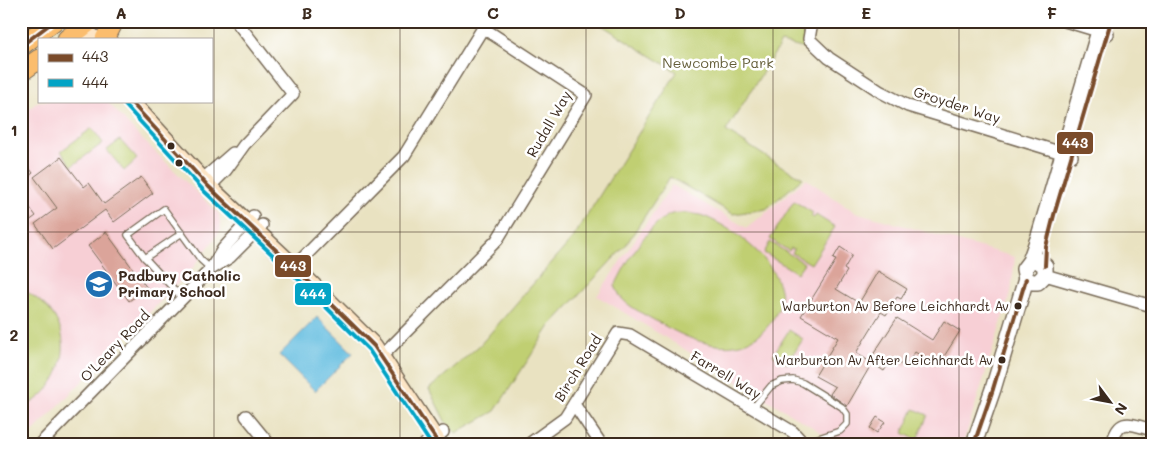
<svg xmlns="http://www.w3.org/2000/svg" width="1173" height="465" viewBox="0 0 1173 465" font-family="Mali,sans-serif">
	<rect width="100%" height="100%" fill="#fff"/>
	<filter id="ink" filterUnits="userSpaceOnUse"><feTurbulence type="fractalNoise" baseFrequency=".02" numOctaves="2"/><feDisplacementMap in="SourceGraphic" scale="10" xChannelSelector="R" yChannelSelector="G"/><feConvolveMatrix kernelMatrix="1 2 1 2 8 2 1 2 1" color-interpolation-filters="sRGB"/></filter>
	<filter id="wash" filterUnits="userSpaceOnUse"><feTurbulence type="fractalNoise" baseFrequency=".0096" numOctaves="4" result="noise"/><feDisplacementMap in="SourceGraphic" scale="20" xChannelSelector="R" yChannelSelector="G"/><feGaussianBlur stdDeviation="1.12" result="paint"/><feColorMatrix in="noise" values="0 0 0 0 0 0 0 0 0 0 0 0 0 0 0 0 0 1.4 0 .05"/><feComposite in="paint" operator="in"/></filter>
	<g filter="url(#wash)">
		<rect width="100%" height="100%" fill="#e9e2c1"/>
		<g fill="#f7cfd5">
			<path d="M39,101H107L136,133L219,214L221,230L193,268L21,444V115Z"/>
			<path d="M806,179L855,212L1015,257L1011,292L963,444H840L597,296L672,185L747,228Z"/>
		</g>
		<g fill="#c0cf72" stroke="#7e7c48">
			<path d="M595,21H820L806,49L781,43L726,131L776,163L803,178L766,209L733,214L670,177L626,245L550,326L495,411L456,433L446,423L429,389L480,345L573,238L677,72Z"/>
			<path d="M92,128L103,143L72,166L61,151Z"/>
			<path d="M120,140L137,159L124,171L107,150Z"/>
			<path d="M794,201L813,213L811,216L814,218L816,215L835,227L811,264L792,253L794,249L791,248L789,251L770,239Z"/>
			<path d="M684,213C691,214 700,214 706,217C736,230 780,262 781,298C781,306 775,316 771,322C744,360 699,345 665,326C653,319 627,307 620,296C618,293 617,289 615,286C626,263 646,227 669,215C673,213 679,213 684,213Z"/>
			<path d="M770,242L804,263L797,273L764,253Z"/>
			<path d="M21,288C32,295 43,302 51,312C72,338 64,375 41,396C35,401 28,405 21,409Z"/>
			<path d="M789,330L803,339L787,364L773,355Z"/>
			<path d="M914,409L928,415L917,440L903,433Z"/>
		</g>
		<path fill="#61bcdf" stroke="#4e737e" d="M317,317L353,353L315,391L279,355Z"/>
		<g id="blocks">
			<g fill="#dba49a">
				<path d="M21,157L33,173L21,182Z"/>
				<path d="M61,157L84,187L89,183L104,204L141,177L153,193L114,222L105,210L53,249L35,224L57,208L34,177Z"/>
				<path d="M21,196L36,216L21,227Z"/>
				<path d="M106,232L147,288L129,301L88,246Z"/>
				<path d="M840,247L852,255L844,269L847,271L836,289L859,303L878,271L907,289L901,299L897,297L886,315L881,312L856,353L872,363L847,406L830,394L835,387L815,376L838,338L801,316L836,260L833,259Z"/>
				<path d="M897,318L932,340L944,321L960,331L938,366L915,352L905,367L892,358L884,371L869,361Z"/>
				<path d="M877,417L885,422L877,433L870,428Z"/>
			</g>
		</g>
	</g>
	<g filter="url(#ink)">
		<use href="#blocks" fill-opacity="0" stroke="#786a57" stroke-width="1"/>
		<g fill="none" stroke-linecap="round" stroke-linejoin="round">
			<defs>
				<g id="service">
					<path d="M145,258L182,233"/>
					<path d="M182,298L145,258L128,235L164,209L201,260L211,269"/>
					<path d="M753,408L771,386L782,381L793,380L803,383L842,407L847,414V424L840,431L803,443"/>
				</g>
				<g id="minor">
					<path d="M812,21L809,39L829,58L881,92L908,106L1072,156"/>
					<path d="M1065,21L1108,34"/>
					<path d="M202,180L233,153"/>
					<path d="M209,187L226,170L244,145L293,94L236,21"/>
					<path d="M212,267L223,249L253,216"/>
					<path d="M294,267L404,156L483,28L586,95L497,240L382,356"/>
					<path d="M1045,275L1152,306"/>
					<path d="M574,404L601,444"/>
					<path d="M246,416L269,444"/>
					<path d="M40,444L211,269L230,257L262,225"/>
					<path d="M425,444L443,432"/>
					<path d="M529,444L565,418L618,333L630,335L793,432L804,444"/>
					<path d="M1112,444C1119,416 1130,424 1152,430"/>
				</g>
				<g id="tertiary">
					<path d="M1030,261L1037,260L1045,266V275L1038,282H1032L1026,279L1024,269L1030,261L1039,236L1102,21"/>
					<path d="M974,444L993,389L1026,279"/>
				</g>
				<g id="secondary">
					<path d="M81,28L95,39"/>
					<path d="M130,101L209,187L294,267L374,346L439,444"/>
				</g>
				<g id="primary">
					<path d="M67,39L90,21"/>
					<path d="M105,39L114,21"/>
					<path d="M21,46L54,21"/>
					<path d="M21,72L39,59"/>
				</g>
			</defs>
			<use href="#service" stroke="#786a57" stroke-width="8"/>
			<use href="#minor" stroke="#786a57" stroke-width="14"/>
			<use href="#tertiary" stroke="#786a57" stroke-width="18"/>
			<use href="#secondary" stroke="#786a57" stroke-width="19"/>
			<use href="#primary" stroke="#786a57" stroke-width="21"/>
			<use href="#service" stroke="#fff" stroke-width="5.5"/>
			<use href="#minor" stroke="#fff" stroke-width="11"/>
			<use href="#tertiary" stroke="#fff" stroke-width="15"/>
			<use href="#secondary" stroke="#fde5c5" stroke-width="16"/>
			<use href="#primary" stroke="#fbbd6e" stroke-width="19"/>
			<defs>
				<g id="bus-1">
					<path d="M21,46L54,21"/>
					<path d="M130,101L209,187L294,267L374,346L439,444"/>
					<path d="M1045,266L1046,247L1054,215L1111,21"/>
					<path d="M974,444L993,389L1026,279"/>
				</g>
				<path id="bus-2" d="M125,105L205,192L290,271L369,350L431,444"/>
			</defs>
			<use href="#bus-1" stroke="#fff" stroke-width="8"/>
			<use href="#bus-2" stroke="#fff" stroke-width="8"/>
			<use href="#bus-1" stroke="#7a4b2a" stroke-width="4"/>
			<use href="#bus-2" stroke="#03a3c5" stroke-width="4"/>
		</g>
	</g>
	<path fill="none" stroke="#3b2a1e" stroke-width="1" stroke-opacity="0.55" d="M214,21V444M400,21V444M586,21V444M773,21V444M959,21V444M21,232H1152"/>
	<defs>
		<symbol id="school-disc" viewBox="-11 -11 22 22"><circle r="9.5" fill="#1f6fb2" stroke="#fff"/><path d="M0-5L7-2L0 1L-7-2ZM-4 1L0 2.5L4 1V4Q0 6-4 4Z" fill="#fff"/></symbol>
	</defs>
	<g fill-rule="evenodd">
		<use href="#school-disc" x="83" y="268" width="32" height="32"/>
	</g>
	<g fill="#3b2a1e" stroke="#fff" stroke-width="2">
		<circle cx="171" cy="146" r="4.5"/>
		<circle cx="179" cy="163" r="4.5"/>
		<circle cx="1018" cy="306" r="4.5"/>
		<circle cx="1002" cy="360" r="4.5"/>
	</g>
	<g text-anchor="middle" stroke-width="5" stroke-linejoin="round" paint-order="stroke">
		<g font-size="13" fill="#3b2a1e" stroke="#fff" text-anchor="end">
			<text x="1009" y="311">Warburton Av Before Leichhardt Av</text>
			<text x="993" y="365">Warburton Av After Leichhardt Av</text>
		</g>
		<g font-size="14" fill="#635c37" stroke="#fff">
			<text x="718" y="68">Newcombe Park</text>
		</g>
		<g font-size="14" fill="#3b2a1e" stroke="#fff">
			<text transform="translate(957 105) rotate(18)" y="5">Groyder Way</text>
			<text transform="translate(549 124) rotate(-60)" y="5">Rudall Way</text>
			<text transform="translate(115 346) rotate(-46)" y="5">O'Leary Road</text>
			<text transform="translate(578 368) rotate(-58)" y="5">Birch Road</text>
			<text transform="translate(726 375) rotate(31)" y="5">Farrell Way</text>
		</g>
		<g font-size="14" font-weight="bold" fill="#3b2a1e" stroke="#fff" text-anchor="start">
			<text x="118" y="281">Padbury Catholic<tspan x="118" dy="16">Primary School</tspan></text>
		</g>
	</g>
	<g stroke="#fff" stroke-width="2">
		<rect x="1056" y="131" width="38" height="24" rx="5" fill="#7a4b2a"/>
		<rect x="274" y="254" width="38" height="24" rx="5" fill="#7a4b2a"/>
		<rect x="294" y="282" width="38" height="24" rx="5" fill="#03a3c5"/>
	</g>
	<g font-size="14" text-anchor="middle" font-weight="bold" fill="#fff">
		<text x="1075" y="148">443</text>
		<text x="293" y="271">443</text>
		<text x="313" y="299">444</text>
	</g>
	<rect width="1173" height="465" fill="none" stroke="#fff" stroke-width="55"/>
	<rect x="38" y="38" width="175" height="65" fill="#ffffff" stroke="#b1aaa5"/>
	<rect x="48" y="54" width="25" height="8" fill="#7a4b2a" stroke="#b1aaa5"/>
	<text x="82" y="62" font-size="15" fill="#3b2a1e">443</text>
	<rect x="48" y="79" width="25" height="8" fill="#03a3c5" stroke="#b1aaa5"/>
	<text x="82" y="88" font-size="15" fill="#3b2a1e">444</text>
	<g transform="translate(1110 402) rotate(122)" stroke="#ffffff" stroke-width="4" paint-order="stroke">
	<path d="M0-4L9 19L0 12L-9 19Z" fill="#3b2a1e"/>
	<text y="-8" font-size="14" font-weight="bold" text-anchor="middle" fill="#3b2a1e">N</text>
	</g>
	<rect x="28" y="28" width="1118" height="410" fill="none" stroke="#3b2a1e" stroke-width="2"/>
	<g font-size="16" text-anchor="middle" font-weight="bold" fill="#3b2a1e">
		<text x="121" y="19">A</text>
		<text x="307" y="19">B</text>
		<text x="493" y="19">C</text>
		<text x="680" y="19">D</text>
		<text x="866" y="19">E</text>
		<text x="1052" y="19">F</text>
		<text x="14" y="136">1</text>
		<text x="14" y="341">2</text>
	</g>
</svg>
